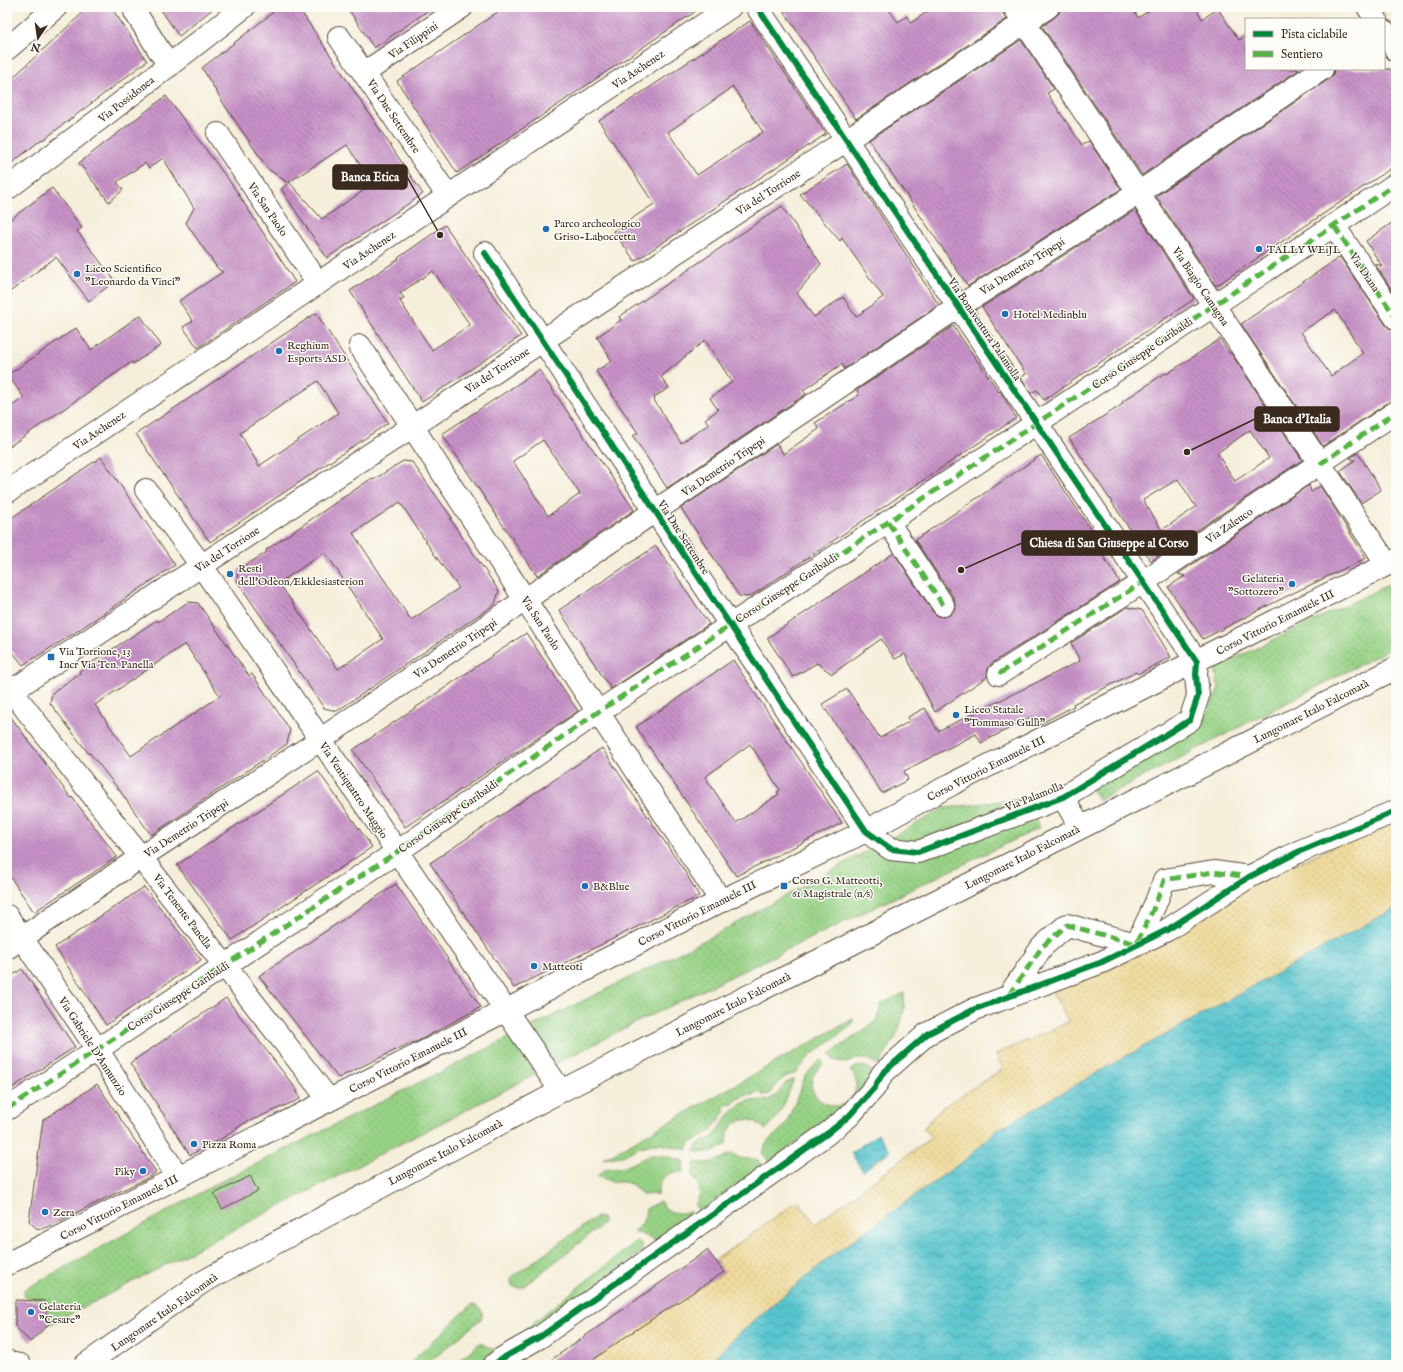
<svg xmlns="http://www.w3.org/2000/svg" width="1403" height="1372" viewBox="0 0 1403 1372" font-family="'IM FELL English',serif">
	<defs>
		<pattern id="grass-dots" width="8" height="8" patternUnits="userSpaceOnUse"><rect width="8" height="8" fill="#98d286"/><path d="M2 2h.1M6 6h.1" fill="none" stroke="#84b473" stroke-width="1.8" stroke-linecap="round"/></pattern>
		<pattern id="sand-dots" width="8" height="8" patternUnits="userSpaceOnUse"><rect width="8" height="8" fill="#eeda9e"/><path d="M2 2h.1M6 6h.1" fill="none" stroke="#cdbb88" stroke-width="1.8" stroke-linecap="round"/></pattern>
		<pattern id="water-waves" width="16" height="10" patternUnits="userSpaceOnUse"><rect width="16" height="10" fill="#57c4ce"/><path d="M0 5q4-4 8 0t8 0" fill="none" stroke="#499fa7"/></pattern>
		<pattern id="building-back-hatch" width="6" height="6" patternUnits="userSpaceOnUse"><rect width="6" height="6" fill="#c791c7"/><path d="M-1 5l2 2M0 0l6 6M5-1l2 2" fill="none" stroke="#a377a1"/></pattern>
	</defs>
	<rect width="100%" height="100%" fill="#fdfcf7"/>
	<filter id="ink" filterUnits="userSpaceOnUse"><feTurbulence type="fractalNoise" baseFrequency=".025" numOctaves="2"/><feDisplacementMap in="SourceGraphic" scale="8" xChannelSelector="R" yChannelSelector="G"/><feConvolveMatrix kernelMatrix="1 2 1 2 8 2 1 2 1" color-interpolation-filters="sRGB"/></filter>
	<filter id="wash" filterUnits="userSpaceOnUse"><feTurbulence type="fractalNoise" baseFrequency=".012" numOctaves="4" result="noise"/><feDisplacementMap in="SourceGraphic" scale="16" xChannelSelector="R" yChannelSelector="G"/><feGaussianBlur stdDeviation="0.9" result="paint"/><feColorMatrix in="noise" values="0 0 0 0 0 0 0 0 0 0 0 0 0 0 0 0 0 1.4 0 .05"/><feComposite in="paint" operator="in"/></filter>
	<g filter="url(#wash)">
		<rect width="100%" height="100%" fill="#f5eeda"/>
		<g fill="url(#grass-dots)" stroke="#6a7e52">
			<path d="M1396,581V646L1099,800L1089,786L1204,718L1219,689L1215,668Z"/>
			<path d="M1028,798L1039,828L639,1021L51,1324L46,1300L25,1297L24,1290L216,1184L711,937L945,808Z"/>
			<path d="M904,993C906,1025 894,1039 879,1065L867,1059H855L847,1063L834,1060L830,1054L875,1022L879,1014L881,1004Z"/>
			<path d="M853,1019V1023L851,1026L811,1055L795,1074C783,1075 778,1084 770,1094L762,1095L761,1092L754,1093L753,1095C743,1095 739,1098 731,1105L729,1103L723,1108L726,1111L710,1132L690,1143L687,1150L661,1144H653L640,1147L622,1156L603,1159Z"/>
			<path d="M821,1060L824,1064C788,1089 839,1125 854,1094C858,1086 856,1078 851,1070C862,1063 866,1066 875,1074L821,1130L817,1127L786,1150L772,1164L762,1153L767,1142L786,1125L805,1077L812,1068Z"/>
			<path d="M794,1079C786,1098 781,1117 765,1130C750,1111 725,1120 727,1144L713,1152H694L697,1145L714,1136L728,1116L741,1104L749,1101L766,1100L771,1099L777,1094L786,1083Z"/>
			<path d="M732,1153L739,1158L758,1160L765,1170L744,1184L740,1182L716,1199L703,1215L695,1206C702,1194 701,1185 692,1175L695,1162C712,1165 718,1161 732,1153Z"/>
			<path d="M651,1155H661L684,1161L683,1172C668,1170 657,1180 658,1194L642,1195L635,1187L630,1184L625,1182H612L597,1176L605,1170L624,1167Z"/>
			<path d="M660,1201C665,1212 678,1216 689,1211L694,1220L662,1243L633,1231C642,1228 645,1218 646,1209Z"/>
			<path d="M596,1217L602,1218L603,1220L602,1225L523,1287L518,1288L512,1286L511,1280L512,1277Z"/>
			<path d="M637,1241L642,1245V1252L537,1328L524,1330Z"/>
			<path d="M472,1305C481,1306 484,1311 481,1319L426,1365H408L469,1307Z"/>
			<path d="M480,1343L497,1351L480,1365H453Z"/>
		</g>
		<path fill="url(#sand-dots)" stroke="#94825e" d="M1396,818V908L1130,1054L997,1130L969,1157L834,1254L759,1316L706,1365H586L628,1335L724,1272L715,1260L798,1201L815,1224L932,1137L923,1129L941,1108L1003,1069L996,1054L1069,1022L1052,991L1251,884Z"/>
		<g fill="url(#water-waves)" stroke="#497776">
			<path d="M1396,908V1365H706L759,1316L834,1254L969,1157L997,1130L1130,1054Z"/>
			<path d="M878,1134L890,1151L863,1171L851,1153Z"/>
		</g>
		<g id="blocks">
			<g fill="url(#building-back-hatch)" fill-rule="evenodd">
				<path d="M89,7H111L147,61L43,140L42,139L7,167V83Z"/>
				<path d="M159,7H215L179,36Z"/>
				<path d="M280,7H298L423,194L327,258L281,189L288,183L268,169L227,109L202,68ZM347,145L373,184L322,219L289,182Z"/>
				<path d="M347,7H433L374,48Z"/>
				<path d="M505,7H702L457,173L397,81Z"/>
				<path d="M781,7H887L898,22L907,16L911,23L934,7H1002L1003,14L1007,19L856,119Z"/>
				<path d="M1060,7H1132L1138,18L1154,7H1195L1202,19L1218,9L1239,40L1246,36V69H1300L1142,175L1042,26L1055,17L1059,13Z"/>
				<path d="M750,21L826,134L635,261L613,231L654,204L599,121ZM733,87L763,132L697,175L668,132Z"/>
				<path d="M1021,40L1054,89L1047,93L1082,145L1089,141L1121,189L968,286L869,140Z"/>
				<path d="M1334,69H1390L1396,79V165L1216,286L1156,196L1329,79L1333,75Z"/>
				<path d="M166,96L233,186L295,282L198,348L183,327L193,321L179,301L223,272L218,269L186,223L194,208L163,158L149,168L145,163L117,182L123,190L109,202L79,163Z"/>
				<path d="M847,164L939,305L844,369L842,364L803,390L806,394L667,488L633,436L638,433L596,371L612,361L597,337L621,320L619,317L782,206L821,264L797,293L814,317L843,297L856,317L883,297L842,238L840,241L800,194ZM705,340L732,382L710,398L718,410L705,419L709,424L681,443L654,400L655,399L654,397L669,388L661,377Z"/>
				<path d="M52,188L82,228L77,231L115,281L89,301L56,257L7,294V222Z"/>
				<path d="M1135,210L1194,299L1044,400L1037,390L1031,393L1021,377L1026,374L982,307Z"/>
				<path d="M1396,220V296L1375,264L1382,266L1366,241Z"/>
				<path d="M445,225L521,336L422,402L350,291L399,259L398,258ZM433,271L470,325L432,350L400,301L404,298L400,293Z"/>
				<path d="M1340,257L1386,325L1390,329L1396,330V400L1389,402L1323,446L1241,324ZM1335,310L1363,353L1331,376L1301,332Z"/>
				<path d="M316,313L388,423L210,542L136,434ZM318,381L338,413L259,466L240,433Z"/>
				<path d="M140,315L161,345L133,364L132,362L7,448V409L24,398L8,375L76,328L91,350Z"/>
				<path d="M953,326L999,392L1000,391L1016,418L751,596L747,597L739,596L681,508L777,444L783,454L819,429L815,423L859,395L857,390Z"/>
				<path d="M1220,339L1230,354L1231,353L1302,460L1151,561L1069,438L1123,404L1122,402L1165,373L1167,374ZM1250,430L1269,458L1235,481L1217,453ZM1178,479L1196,507L1162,530L1143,500Z"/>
				<path d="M539,370L634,510L537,576L442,434ZM543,440L580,494L548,516L513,461Z"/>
				<path d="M1358,453L1381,490L1361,503L1340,471L1355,460L1350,458Z"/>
				<path d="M1041,455L1095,536L1092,539L1120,582L992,663L988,669L987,677L935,712L905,654L895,659L881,639L832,674L817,663L793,677L767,638L894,553L933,612L938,616L943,617L950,615L954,610L955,605L954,598L915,540Z"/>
				<path d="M101,457L175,565L73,634L23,665L7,645V521Z"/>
				<path d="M403,461L412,462L452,518L450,519L499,591L495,604L337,711L324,708L237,581L238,570L267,552L266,550L372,478L373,480ZM400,502L434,554L459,588L411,620L353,533ZM325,552L383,639L338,669L279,583Z"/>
				<path d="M1309,485L1311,492L1320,486L1366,558L1285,597L1203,639L1168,587L1185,576L1178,574Z"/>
				<path d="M656,546L709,624L611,689L559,610Z"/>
				<path d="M188,602L198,603L249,676L252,674L290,730L287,744L151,835L120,791L90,753L89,754L50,703L52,693L80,673L79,671L157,620L158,622ZM185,644L220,696L131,756L95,705Z"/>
				<path d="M1127,607L1142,610L1171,657L1138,674L1136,672L1073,704L1074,706L1038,725L1033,716L981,743L976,734L904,771L908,780L882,793L822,704L847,689L880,738L910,721L908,717L925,708L938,731L1080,661L1071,643Z"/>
				<path d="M526,633L578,711L405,827L353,750Z"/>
				<path d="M733,660L842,823L736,876L636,727ZM750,744L780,790L777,792L779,794L736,823L705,777Z"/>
				<path d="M7,712L71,798L72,797L117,857L34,912L7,872Z"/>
				<path d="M602,748L687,875L699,896L514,988L430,863Z"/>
				<path d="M318,771L372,847L232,940L177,865Z"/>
				<path d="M396,884L481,1007L418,1041L406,1045L338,1078L259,976Z"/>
				<path d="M144,887L201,960L106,1025L55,947Z"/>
				<path d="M22,969L75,1047L7,1091V979Z"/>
				<path d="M226,998L296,1089L300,1099L243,1124L221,1139L190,1155L130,1063Z"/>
				<path d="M97,1084L156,1172L149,1177L47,1227L41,1229L36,1228L29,1221L43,1120Z"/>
				<path d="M250,1176L258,1191L222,1209L214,1194Z"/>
				<path d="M707,1250L724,1272L628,1335L586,1365H544Z"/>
				<path d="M15,1300L44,1301L49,1324L30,1342L15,1326Z"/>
			</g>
		</g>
	</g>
	<g filter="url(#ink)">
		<use href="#blocks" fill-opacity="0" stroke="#57473a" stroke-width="1"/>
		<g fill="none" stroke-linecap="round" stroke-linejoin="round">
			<defs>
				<g id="minor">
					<path d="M1014,7L1387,564"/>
					<path d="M1368,7L1376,19"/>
					<path d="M135,12L169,66"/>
					<path d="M1384,31L1396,50"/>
					<path d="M339,37L448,196"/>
					<path d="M7,49L56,7"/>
					<path d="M364,73L462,7"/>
					<path d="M218,134L318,283"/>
					<path d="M7,189L109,112L244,7"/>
					<path d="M1334,226L1396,318"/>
					<path d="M485,253L866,831L891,849L918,852L1063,797L1190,720L1198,696L1196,675L1197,662L757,7"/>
					<path d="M360,346L721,901"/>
					<path d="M146,490L201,565L561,1091"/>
					<path d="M7,492L730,7"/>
					<path d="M888,522L943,605"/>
					<path d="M999,674L1143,582L1396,412"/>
					<path d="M7,685L329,1100"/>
					<path d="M7,694L1048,7"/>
					<path d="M1063,797L1080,827"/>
					<path d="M7,916L97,1049L178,1177"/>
					<path d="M7,948L141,857L320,740L655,511L958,307L1138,193L1322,69"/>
					<path d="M1008,997L1042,947L1067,925L1136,944C1147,923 1157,903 1164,880L1214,872L1249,877"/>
					<path d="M7,1109L397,852L598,712L888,522L1396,184"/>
					<path d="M494,1365L501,1359L540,1337L828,1133L849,1116L874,1088L883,1073L927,1034L975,1009L1102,962L1167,930L1249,877L1298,852L1396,811"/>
				</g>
				<g id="major">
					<path d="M7,1264L721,901L866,831L952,784L1396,560"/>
					<path d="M7,1361L9,1363L20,1365"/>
					<path d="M85,1365L201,1283L232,1266L561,1091L1396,668"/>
				</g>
			</defs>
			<use href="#minor" stroke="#57473a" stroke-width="24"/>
			<use href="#major" stroke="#57473a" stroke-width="24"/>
			<use href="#minor" stroke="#fff" stroke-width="22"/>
			<use href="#major" stroke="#fff" stroke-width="22"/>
			<g stroke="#57b245" stroke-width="5" stroke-dasharray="10 5" stroke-linecap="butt">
				<path d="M1334,226L1396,318"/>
				<path d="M1320,464L1396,412"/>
				<path d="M888,522L943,605"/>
				<path d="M999,674L1143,582"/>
				<path d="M1009,995L1042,947L1067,925L1136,944C1147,923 1157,903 1164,880L1214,872L1248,877"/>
				<path d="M7,1109L397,852L598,712L888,522L1396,184"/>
			</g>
			<defs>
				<g id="cycleway">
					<path d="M485,253L866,831L891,849L918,852L1063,797L1190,720L1198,696L1196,675L1197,662L757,7"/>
					<path d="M494,1365L501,1359L540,1337L828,1133L849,1116L874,1088L883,1073L927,1034L975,1009L1102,962L1167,930L1249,877L1298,852L1396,811"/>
				</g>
			</defs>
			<use href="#cycleway" stroke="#fdfcf7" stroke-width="8"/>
			<use href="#cycleway" stroke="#00873e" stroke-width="6"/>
		</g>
	</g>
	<g fill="#1f6fb2" stroke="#fdfcf7" stroke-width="1.5">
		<circle cx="546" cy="229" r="4"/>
		<circle cx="1259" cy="249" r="4"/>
		<circle cx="77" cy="274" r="4"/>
		<circle cx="1005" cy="314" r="4"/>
		<circle cx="279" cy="351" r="4"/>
		<circle cx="230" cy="574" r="4"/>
		<circle cx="1292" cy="584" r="4"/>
		<rect x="47" y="653" width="8" height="8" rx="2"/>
		<circle cx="956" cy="715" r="4"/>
		<circle cx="585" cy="886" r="4"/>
		<rect x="780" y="882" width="8" height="8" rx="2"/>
		<circle cx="534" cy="966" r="4"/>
		<circle cx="194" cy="1144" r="4"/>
		<circle cx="143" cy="1171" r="4"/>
		<circle cx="45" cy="1212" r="4"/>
		<circle cx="31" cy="1312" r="4"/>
	</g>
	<g text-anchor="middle" stroke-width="3" stroke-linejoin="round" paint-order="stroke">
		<g font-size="11" fill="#3b2a1e" stroke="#fdfcf7">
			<text transform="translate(413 40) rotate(-34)" y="4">Via Filippini</text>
			<text transform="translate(638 69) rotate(-34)" y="4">Via Aschenez</text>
			<text transform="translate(126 99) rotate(-38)" y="4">Via Possidonea</text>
			<text transform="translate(394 116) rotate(56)" y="4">Via Due Settembre</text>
			<text transform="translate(768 192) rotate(-33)" y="4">Via del Torrione</text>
			<text transform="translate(268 209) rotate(56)" y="4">Via San Paolo</text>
			<text transform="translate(369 250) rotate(-34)" y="4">Via Aschenez</text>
			<text transform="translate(1022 266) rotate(-32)" y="4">Via Demetrio Tripepi</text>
			<text transform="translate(1365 272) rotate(56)" y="4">Via Diana</text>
			<text transform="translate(1201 286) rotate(56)" y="4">Via Biagio Camagna</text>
			<text transform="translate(985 329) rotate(56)" y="4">Via Bonaventura Palamolla</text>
			<text transform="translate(1142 353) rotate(-34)" y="4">Corso Giuseppe Garibaldi</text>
			<text transform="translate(497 370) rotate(-33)" y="4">Via del Torrione</text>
			<text transform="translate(99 430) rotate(-34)" y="4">Via Aschenez</text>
			<text transform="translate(723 466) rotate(-34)" y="4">Via Demetrio Tripepi</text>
			<text transform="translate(1229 525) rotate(-34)" y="4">Via Zaleuco</text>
			<text transform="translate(684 537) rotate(57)" y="4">Via Due Settembre</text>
			<text transform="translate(227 549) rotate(-33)" y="4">Via del Torrione</text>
			<text transform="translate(786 588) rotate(-33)" y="4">Corso Giuseppe Garibaldi</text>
			<text transform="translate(1275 622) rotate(-27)" y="4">Corso Vittorio Emanuele III</text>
			<text transform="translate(541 623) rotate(57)" y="4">Via San Paolo</text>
			<text transform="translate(455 648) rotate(-34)" y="4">Via Demetrio Tripepi</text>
			<text transform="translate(1311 711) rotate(-27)" y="4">Lungomare Italo Falcomatà</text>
			<text transform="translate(986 768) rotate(-27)" y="4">Corso Vittorio Emanuele III</text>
			<text transform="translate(354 790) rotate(56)" y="4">Via Ventiquattro Maggio</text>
			<text transform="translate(1034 796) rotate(-22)" y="4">Via Palamolla</text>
			<text transform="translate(448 816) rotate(-35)" y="4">Corso Giuseppe Garibaldi</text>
			<text transform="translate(186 828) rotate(-33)" y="4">Via Demetrio Tripepi</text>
			<text transform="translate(1022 857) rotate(-27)" y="4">Lungomare Italo Falcomatà</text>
			<text transform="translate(183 911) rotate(53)" y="4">Via Tenente Panella</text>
			<text transform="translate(697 913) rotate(-27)" y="4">Corso Vittorio Emanuele III</text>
			<text transform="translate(178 996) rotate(-33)" y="4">Corso Giuseppe Garibaldi</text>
			<text transform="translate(733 1004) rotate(-27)" y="4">Lungomare Italo Falcomatà</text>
			<text transform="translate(93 1046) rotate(57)" y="4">Via Gabriele D'Annunzio</text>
			<text transform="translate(408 1060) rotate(-27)" y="4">Corso Vittorio Emanuele III</text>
			<text transform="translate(445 1152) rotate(-28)" y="4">Lungomare Italo Falcomatà</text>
			<text transform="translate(119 1207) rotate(-27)" y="4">Corso Vittorio Emanuele III</text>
			<text transform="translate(164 1312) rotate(-35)" y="4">Lungomare Italo Falcomatà</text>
		</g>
		<g font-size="11" fill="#3b2a1e" stroke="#fdfcf7" text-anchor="start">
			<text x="554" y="227">Parco archeologico<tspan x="554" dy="13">Griso-Laboccetta</tspan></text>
			<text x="1267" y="253">TALLY WEiJL</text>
			<text x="85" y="272">Liceo Scientifico<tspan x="85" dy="13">"Leonardo da Vinci"</tspan></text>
			<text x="1013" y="318">Hotel Medinblu</text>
			<text x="287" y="349">Reghium<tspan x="287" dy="13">Esports ASD</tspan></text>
			<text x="238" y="572">Resti<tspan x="238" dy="13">dell'Odèon/Ekklesiasterion</tspan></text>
			<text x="1284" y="582" text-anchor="end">Gelateria<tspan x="1284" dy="13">"Sottozero"</tspan></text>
			<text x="59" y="655">Via Torrione, 13<tspan x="59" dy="13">Incr Via Ten. Panella</tspan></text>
			<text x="964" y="713">Liceo Statale<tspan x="964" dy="13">"Tommaso Gullì"</tspan></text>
			<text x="792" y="884">Corso G. Matteotti,<tspan x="792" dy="13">61 Magistrale (n/s)</tspan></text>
			<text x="593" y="890">B&amp;Blue</text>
			<text x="542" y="970">Matteoti</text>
			<text x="202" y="1148">Pizza Roma</text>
			<text x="135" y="1175" text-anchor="end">Piky</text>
			<text x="53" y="1216">Zera</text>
			<text x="39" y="1310">Gelateria<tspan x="39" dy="13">"Cesare"</tspan></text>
		</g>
	</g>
	<path fill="none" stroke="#3b2a1e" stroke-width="1.5" d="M440 235L407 177M1187 452L1255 419M961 570L1022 543"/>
	<g fill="#3b2a1e" stroke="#fdfcf7" stroke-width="1.5">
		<circle cx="440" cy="235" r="4"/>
		<circle cx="1187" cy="452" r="4"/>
		<circle cx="961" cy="570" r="4"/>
	</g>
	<g fill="#3b2a1e" stroke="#3b2a1e" stroke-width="1.5">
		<rect x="333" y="165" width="74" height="24" rx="4"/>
		<rect x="1255" y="407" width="84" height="24" rx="4"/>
		<rect x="1022" y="531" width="175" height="24" rx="4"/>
	</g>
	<g font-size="12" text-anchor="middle" font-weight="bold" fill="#fff">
		<text x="370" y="181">Banca Etica</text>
		<text x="1297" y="423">Banca d'Italia</text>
		<text x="1109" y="547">Chiesa di San Giuseppe al Corso</text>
	</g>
	<rect width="1403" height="1372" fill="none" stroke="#fdfcf7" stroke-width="24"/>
	<rect x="1245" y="18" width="140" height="52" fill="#fdfcf7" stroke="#afa8a0"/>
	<rect x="1253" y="31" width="20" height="6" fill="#00873e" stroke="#afa8a0"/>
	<text x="1281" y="38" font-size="12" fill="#3b2a1e">Pista ciclabile</text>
	<rect x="1253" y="51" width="20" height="6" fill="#57b245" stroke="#afa8a0"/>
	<text x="1281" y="58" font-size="12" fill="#3b2a1e">Sentiero</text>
	<g transform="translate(38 38) rotate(193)" stroke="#fdfcf7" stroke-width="3" paint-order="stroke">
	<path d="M0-3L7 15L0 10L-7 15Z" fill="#3b2a1e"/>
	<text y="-6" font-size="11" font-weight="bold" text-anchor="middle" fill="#3b2a1e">N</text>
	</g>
</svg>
